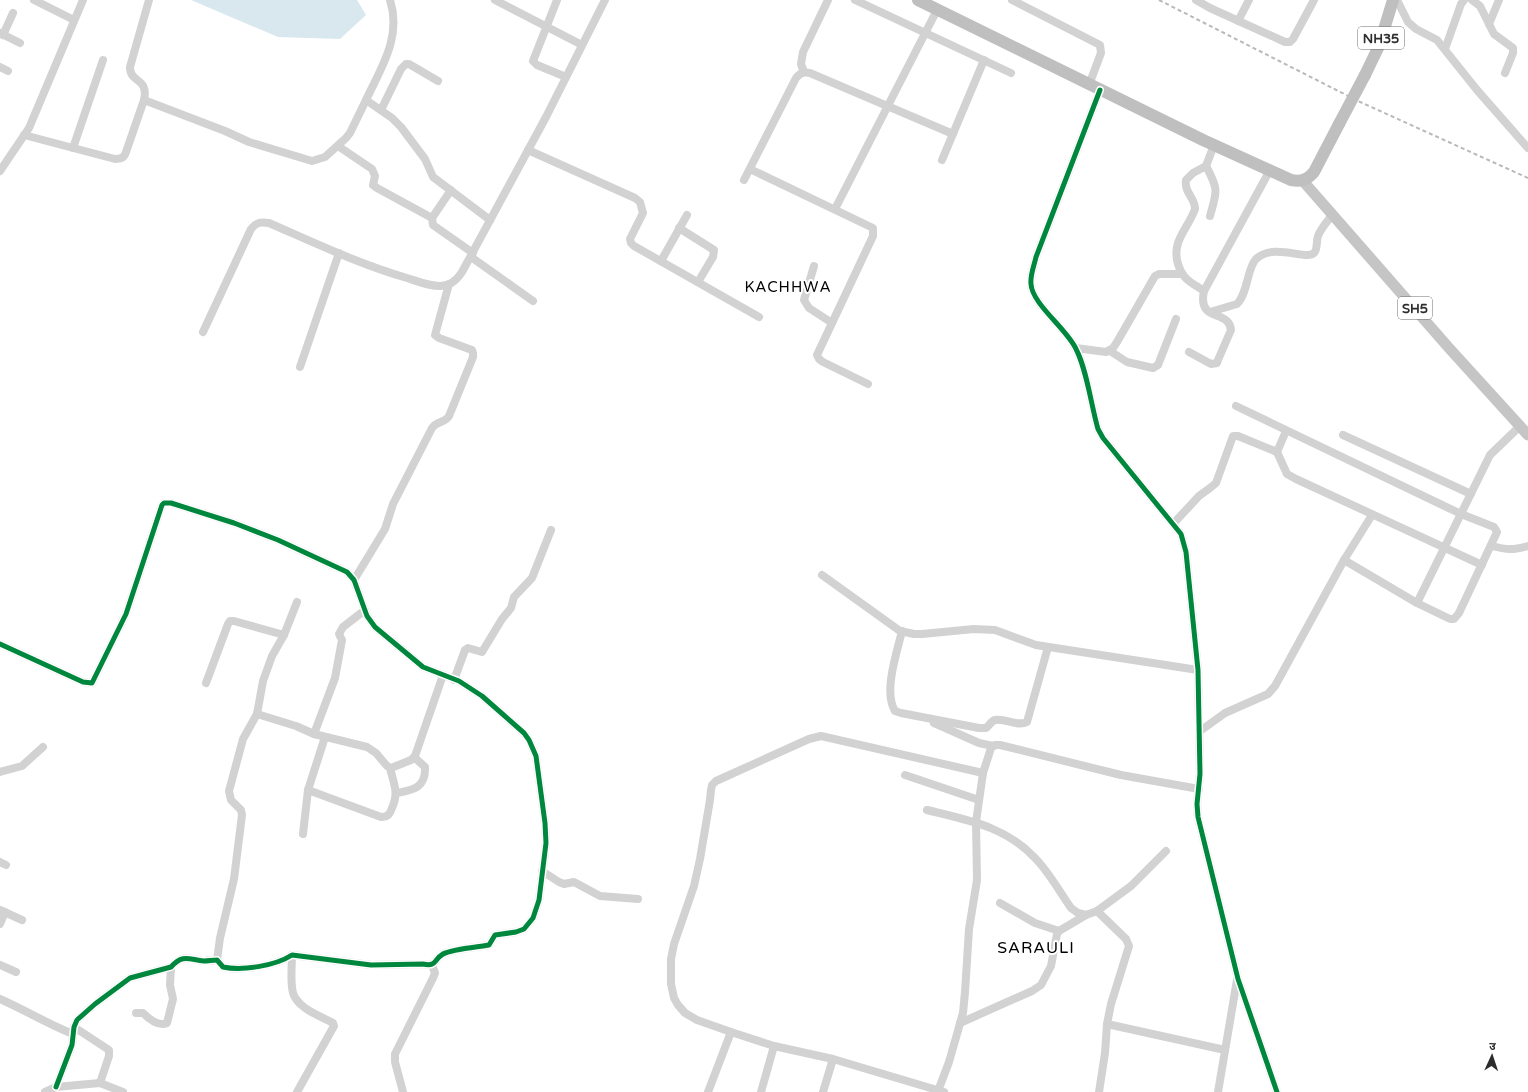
<svg xmlns="http://www.w3.org/2000/svg" width="1528" height="1092" viewBox="0 0 1528 1092" font-family="'Varela Round','Noto Sans Devanagari',sans-serif">
	<rect width="100%" height="100%" fill="#fff"/>
	<path fill="#d9e8ef" d="M191,0H357L366,15L340,39L278,37Z"/>
	<g fill="none" stroke-linecap="round" stroke-linejoin="round">
		<g stroke="#d2d2d2" stroke-width="8">
			<path d="M34,0L74,20"/>
			<path d="M149,0L130,67C130,84 149,77 144,100L225,131L249,142L312,161L325,157L346,138L350,133L366,100"/>
			<path d="M390,0C402,37 381,68 366,100L392,118L401,127L425,159L433,177L490,220"/>
			<path d="M495,0L582,45"/>
			<path d="M557,0L533,61L537,65L566,77"/>
			<path d="M855,0L1011,73"/>
			<path d="M1012,0L1100,45L1101,53L1089,85"/>
			<path d="M1196,0L1210,8L1285,42H1290L1293,39L1314,0"/>
			<path d="M1397,0L1408,22L1416,29L1437,40L1477,90L1528,148"/>
			<path d="M1472,0L1480,6L1494,34L1513,48V53L1505,73"/>
			<path d="M1238,21L1249,0"/>
			<path d="M1489,24L1499,0"/>
			<path d="M0,33L20,43"/>
			<path d="M3,35L13,13"/>
			<path d="M1445,49L1461,4L1464,0"/>
			<path d="M0,67L8,71"/>
			<path d="M804,72L801,64L803,52L828,0"/>
			<path d="M1100,90L1036,257C1034,266 1030,275 1031,284C1032,304 1067,329 1076,349C1087,370 1091,405 1098,429L1103,438L1181,534L1186,552L1198,670L1200,774L1197,804L1198,817L1238,979L1277,1092"/>
			<path d="M381,110L401,69L406,64H409L438,81"/>
			<path d="M24,135L115,159C121,159 124,158 126,152L144,100"/>
			<path d="M338,146L372,169L375,176L373,185L377,188L432,218"/>
			<path d="M73,148L103,60"/>
			<path d="M528,150L635,198L640,202L643,213L630,239L631,243L634,246L759,317"/>
			<path d="M942,160L984,60"/>
			<path d="M1206,166C1219,190 1217,191 1210,216"/>
			<path d="M750,169L873,228V236L817,355L819,359L823,362L868,384"/>
			<path d="M0,171L29,128L83,0"/>
			<path d="M744,180L796,78C801,72 804,72 810,73L953,134"/>
			<path d="M451,190L432,218L433,225L473,253"/>
			<path d="M835,209L937,10"/>
			<path d="M679,228L714,250L713,257L698,282"/>
			<path d="M471,257L533,301"/>
			<path d="M661,261L687,215"/>
			<path d="M814,266L804,300L809,308L832,323"/>
			<path d="M1204,291C1191,282 1183,280 1178,264C1171,241 1188,229 1195,209C1195,197 1184,193 1186,180L1193,173L1206,166L1214,145"/>
			<path d="M1210,312L1237,304C1248,293 1247,268 1256,259C1274,242 1306,261 1314,253C1318,249 1316,241 1318,236C1321,228 1327,222 1332,215"/>
			<path d="M203,332L251,229C257,222 260,222 269,223C315,243 359,264 407,278C417,281 428,286 440,286C450,286 457,280 462,272L546,117L605,0"/>
			<path d="M1076,348L1106,352L1113,348L1117,342L1155,276L1159,274H1181"/>
			<path d="M1110,351L1127,362L1153,368L1158,365L1176,319"/>
			<path d="M1189,352L1211,364L1217,363L1218,360L1231,330C1229,309 1197,323 1204,291L1270,170"/>
			<path d="M300,367L339,253"/>
			<path d="M1236,406L1461,514L1494,527L1497,532L1459,613L1454,619H1450L1417,603L1344,560"/>
			<path d="M1286,431L1277,452L1287,474L1296,479L1482,565"/>
			<path d="M1343,435L1471,494"/>
			<path d="M1173,524L1199,496L1210,488L1216,483L1233,436H1238L1277,452"/>
			<path d="M1492,546C1507,550 1513,550 1528,546"/>
			<path d="M822,575L900,631L914,634H922L974,629L995,630L1036,645L1198,670"/>
			<path d="M354,580L385,529L393,504L432,428C437,421 445,423 449,416L473,357V353L472,350L439,338L435,335L449,284"/>
			<path d="M1417,603L1490,455L1519,427"/>
			<path d="M902,631C897,652 883,692 895,711L901,713L979,728H986C989,726 991,721 995,720C1006,718 1017,727 1027,722L1048,647"/>
			<path d="M0,644L83,682L92,683L126,614L162,505L164,503H171L234,523L278,540L347,572L354,580L367,616L375,627L423,667L459,681L482,696L524,733L529,740L536,756L545,823L546,843L539,900L533,918L524,929L516,932L495,935L489,945C478,947 452,949 443,954C433,960 437,967 423,964L371,965L292,955C275,966 242,971 223,967L217,960C213,960 208,961 204,961C190,960 183,953 171,967L130,978L95,1004L77,1020L74,1027L72,1045L56,1087"/>
			<path d="M454,680L465,650L468,648L482,652L502,619L511,608L514,597L532,578L551,530"/>
			<path d="M206,683L228,624L230,621H234L284,635"/>
			<path d="M257,714L296,726L314,734L367,747L376,753L387,766L391,768L411,760L415,756L443,675"/>
			<path d="M934,723L979,743L993,746"/>
			<path d="M1200,731L1225,713L1268,694L1275,686L1344,560L1372,515"/>
			<path d="M314,734L335,678L342,640L339,634L343,627L365,610"/>
			<path d="M0,772L22,766L43,747"/>
			<path d="M905,775L979,800"/>
			<path d="M308,790L381,817C388,817 390,814 392,808C399,792 394,785 390,768"/>
			<path d="M397,793C413,790 426,788 425,767L414,757"/>
			<path d="M927,810C967,820 1005,826 1035,858C1049,872 1059,891 1071,908L1078,913L1086,915L1097,911L1131,886L1166,851"/>
			<path d="M303,834L308,790L325,737"/>
			<path d="M0,862L6,865"/>
			<path d="M542,871L559,882L564,884L574,882L600,896L638,899"/>
			<path d="M1000,903L1035,923L1059,931"/>
			<path d="M0,910L22,920"/>
			<path d="M1097,911L1126,939L1129,946L1111,1004L1107,1024L1105,1053L1099,1092"/>
			<path d="M0,924L5,912"/>
			<path d="M292,955C292,967 290,981 293,993C298,1009 321,1016 333,1023L334,1026L297,1092"/>
			<path d="M217,960L220,938L234,879L242,815L241,810L231,800L229,791L243,739L257,714L263,681L272,656L284,635L297,602"/>
			<path d="M0,965L16,972"/>
			<path d="M0,999C25,1010 48,1024 73,1034"/>
			<path d="M136,1013H143C149,1019 158,1027 167,1023L173,999L170,985L171,967"/>
			<path d="M960,1023L1032,991L1041,985L1051,966L1057,934L1059,931L1086,915"/>
			<path d="M1107,1024L1225,1050"/>
			<path d="M74,1027L109,1050V1056L100,1083"/>
			<path d="M938,1091L949,1062L963,1013L965,992L969,929L977,880L976,822L983,773L991,748L995,745H1000L1121,775L1199,789"/>
			<path d="M45,1092L56,1087L100,1083L123,1092"/>
			<path d="M403,1092L395,1062V1054L433,978L435,973L432,965"/>
			<path d="M708,1092L731,1032"/>
			<path d="M761,1092L774,1046"/>
			<path d="M823,1092L833,1059"/>
			<path d="M944,1092L833,1059L774,1046L731,1032L697,1020L685,1013L678,1005L674,998L671,984V959L674,944L694,886L700,859L710,800L711,790L712,785L716,781L809,739L821,736L983,773"/>
			<path d="M1218,1092L1237,980"/>
		</g>
		<path stroke="#c5c5c5" stroke-width="11" d="M1303,181L1449,348L1528,435"/>
		<g stroke="#bfbfbf" stroke-width="12">
			<path d="M918,0L1203,140L1291,180C1301,182 1307,180 1314,172L1339,124"/>
			<path d="M1365,75L1379,46L1393,0"/>
		</g>
		<path stroke="#b9b9b9" stroke-width="2" stroke-dasharray="4 3" stroke-linecap="butt" d="M1159,0L1358,101L1528,178"/>
		<path stroke="#bfbfbf" stroke-width="12" d="M1339,124L1365,75"/>
		<defs>
			<g id="cycleway">
				<path d="M1100,90L1036,257C1034,266 1030,275 1031,284C1032,304 1067,329 1076,349C1087,370 1091,405 1098,429L1103,438L1181,534L1186,552L1198,670L1200,774L1197,804L1198,817L1238,979L1277,1092"/>
				<path d="M0,644L83,682L92,683L126,614L162,505L164,503H171L234,523L278,540L347,572L354,580L367,616L375,627L423,667L459,681L482,696L524,733L529,740L536,756L545,823L546,843L539,900L533,918L524,929L516,932L495,935L489,945C478,947 452,949 443,954C433,960 437,967 423,964L371,965L292,955C275,966 242,971 223,967L217,960C213,960 208,961 204,961C190,960 183,953 171,967L130,978L95,1004L77,1020L74,1027L72,1045L56,1087"/>
			</g>
		</defs>
		<use href="#cycleway" stroke="#fff" stroke-width="8"/>
		<use href="#cycleway" stroke="#00873e" stroke-width="5"/>
	</g>
	<g text-anchor="middle" stroke-width="4" stroke-linejoin="round" paint-order="stroke">
		<g fill="#fff" stroke="#6c6c6c" stroke-width="1">
			<rect x="1358" y="27" width="46" height="22" rx="3"/>
			<rect x="1398" y="297" width="34" height="22" rx="3"/>
		</g>
		<g font-size="13" font-weight="bold" fill="#2d2d2d">
			<text x="1381" y="43">NH35</text>
			<text x="1415" y="313">SH5</text>
		</g>
		<g font-size="15" letter-spacing="1" fill="#000" stroke="#fff">
			<text x="788" y="292">KACHHWA</text>
		</g>
		<g font-size="16" letter-spacing="1" fill="#000" stroke="#fff">
			<text x="1036" y="953">SARAULI</text>
		</g>
	</g>
	<g transform="translate(1492 1056) rotate(3)" stroke="#ffffff" stroke-width="3" paint-order="stroke">
	<path d="M0-3L7 15L0 10L-7 15Z" fill="#2d2d2d"/>
	<text y="-6" font-size="11" font-weight="bold" text-anchor="middle" fill="#2d2d2d">उ</text>
	</g>
</svg>
